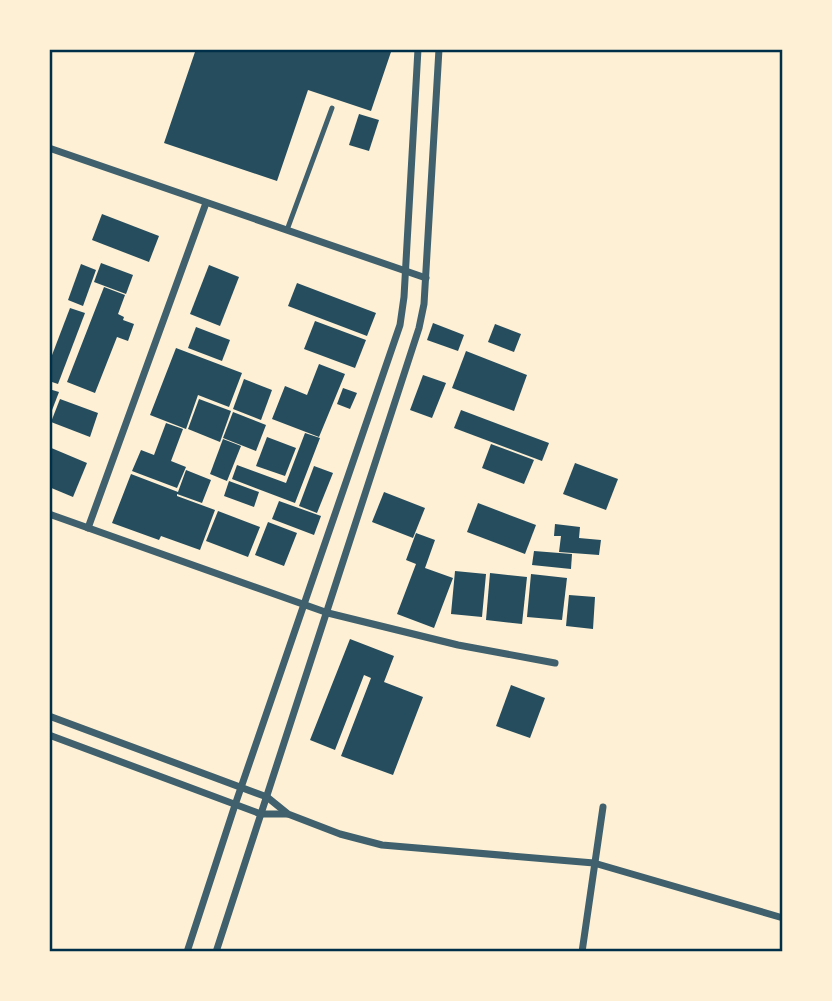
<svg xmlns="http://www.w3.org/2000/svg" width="832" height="1001" viewBox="0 0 832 1001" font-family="Poppins,sans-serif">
	<rect width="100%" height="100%" fill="#fdf0d5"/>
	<g fill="#264d5e">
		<path d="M196,49H392L371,111L308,90L277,181L164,143Z"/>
		<path d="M359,114L379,120L369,151L349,145Z"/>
		<path d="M102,214L159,236L149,262L92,240Z"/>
		<path d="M101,263L133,275L126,294L94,282Z"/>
		<path d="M81,264L96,270L83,306L68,300Z"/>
		<path d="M209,265L239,277L220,326L190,314Z"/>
		<path d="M297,283L376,313L367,336L288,306Z"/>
		<path d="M104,287L125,295L118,314L124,317L123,320L134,324L128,341L117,337L95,393L67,382Z"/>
		<path d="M70,308L85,313L58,384L49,381V363Z"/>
		<path d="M315,321L366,340L355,368L304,349Z"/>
		<path d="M433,323L464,335L458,351L427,340Z"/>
		<path d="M495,324L521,334L514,352L488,342Z"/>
		<path d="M196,327L230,340L222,361L188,348Z"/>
		<path d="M176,348L242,373L229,407L198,395L186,429L150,415Z"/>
		<path d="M466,351L527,375L514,411L452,388Z"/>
		<path d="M319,364L345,374L319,437L272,419L285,386L307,395Z"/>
		<path d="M423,375L446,383L432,418L410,410Z"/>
		<path d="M244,379L272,390L261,420L233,409Z"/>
		<path d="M343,388L357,393L350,409L337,404Z"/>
		<path d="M49,389L59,392L49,418Z"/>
		<path d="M60,399L98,413L90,437L51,422Z"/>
		<path d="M199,399L231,411L220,442L188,429Z"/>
		<path d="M461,410L549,443L542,461L454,428Z"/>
		<path d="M233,412L266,425L256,451L223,438Z"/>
		<path d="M166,423L183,429L171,461L186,467L177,488L132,471L141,450L154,455Z"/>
		<path d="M305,433L320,438L295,503L232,479L237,465L286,483Z"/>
		<path d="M267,437L296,448L285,476L256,466Z"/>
		<path d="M223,439L241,446L227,481L210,474Z"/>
		<path d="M491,444L534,460L524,484L482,468Z"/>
		<path d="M49,447L87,463L73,497L49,487Z"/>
		<path d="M575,463L618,479L606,510L563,494Z"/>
		<path d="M314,466L333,473L317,513L299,506Z"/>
		<path d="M186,470L211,480L202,503L177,494V496L215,510L200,550L161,536L159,540L112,523L131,474L178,492Z"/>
		<path d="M229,481L259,492L254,507L224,496Z"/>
		<path d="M384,492L425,508L413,538L372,522Z"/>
		<path d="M279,501L321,516L314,535L272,519Z"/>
		<path d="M478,503L536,525L525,554L467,532Z"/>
		<path d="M218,511L260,527L248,557L206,541Z"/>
		<path d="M268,522L297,533L284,566L255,555Z"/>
		<path d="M555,524L580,527L579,538L601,540L599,555L559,552L561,536H554Z"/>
		<path d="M416,533L435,540L425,568L453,578L434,628L397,614L416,564L406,560Z"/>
		<path d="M534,551L572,554L571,569L532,565Z"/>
		<path d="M455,571L486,574L482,617L451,614Z"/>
		<path d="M490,573L527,577L522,624L486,620Z"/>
		<path d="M531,574L567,578L562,620L527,617Z"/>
		<path d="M569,595L595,597L593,629L566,626Z"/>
		<path d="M350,639L394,656L384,682L423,697L393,775L341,756L371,678L364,675L335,750L310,740Z"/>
		<path d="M511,685L545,698L530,738L496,726Z"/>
	</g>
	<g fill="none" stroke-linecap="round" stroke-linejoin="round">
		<path stroke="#3f606c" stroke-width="5" d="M287,230L332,108"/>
		<g stroke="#3f606c" stroke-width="7">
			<path d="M49,148L426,278"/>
			<path d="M49,514L328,613L458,645L555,663"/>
			<path d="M88,528L206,203"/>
			<path d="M49,716L267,797L288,814L340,834L382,845L594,863L783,918"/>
			<path d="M49,735L261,814H287"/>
			<path d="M187,952L235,805L400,325L404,297L418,49"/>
			<path d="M216,952L419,328L424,304L439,49"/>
			<path d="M582,952L603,807"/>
		</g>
	</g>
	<rect width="832" height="1001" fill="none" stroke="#fdf0d5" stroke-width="102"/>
	<rect x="51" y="51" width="730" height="899" fill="none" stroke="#003049" stroke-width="2.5"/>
</svg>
